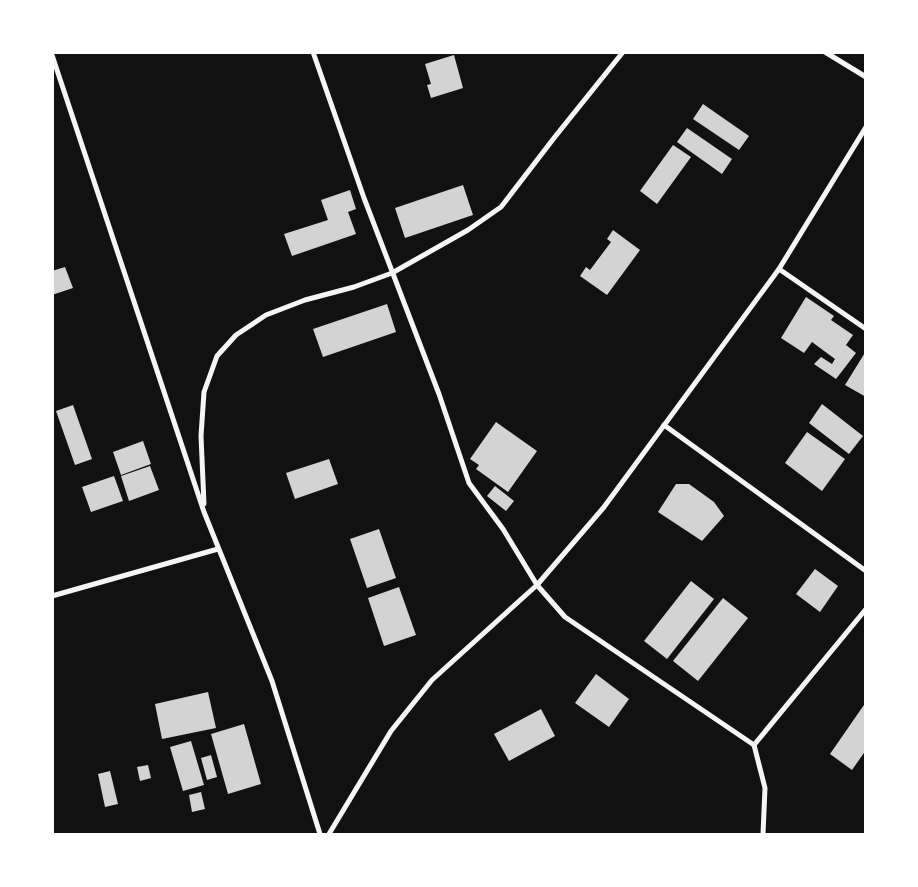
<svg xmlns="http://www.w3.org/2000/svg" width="918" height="887" viewBox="0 0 918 887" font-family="Ubuntu,sans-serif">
	<rect width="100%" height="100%" fill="#111"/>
	<g fill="#d3d3d3">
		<path d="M454,55L463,88L431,98L427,85L431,84L425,64Z"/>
		<path d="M703,104L749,136L739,150L693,119Z"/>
		<path d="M687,128L732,159L722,174L677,142Z"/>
		<path d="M673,145L691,157L657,204L640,191Z"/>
		<path d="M463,185L473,215L405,238L395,208Z"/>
		<path d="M350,190L356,209L348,212L356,234L292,256L284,234L328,220L321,200Z"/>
		<path d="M613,230L640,250L607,295L580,276L586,267L590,270L611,242L607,239Z"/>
		<path d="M65,267L73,288L52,295V271Z"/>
		<path d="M806,297L834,316L831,320L853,335L846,345L856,353L836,379L814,364L821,357L832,364L835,359L812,342L804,353L781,338Z"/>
		<path d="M387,304L396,332L323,357L313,329Z"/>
		<path d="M866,351V397L845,385Z"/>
		<path d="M822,404L863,436L849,454L809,423Z"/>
		<path d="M73,405L92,459L75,465L56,411Z"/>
		<path d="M496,422L537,451L508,492L476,469L479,465L470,459Z"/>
		<path d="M807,432L845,459L822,491L785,463Z"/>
		<path d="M143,441L151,464L121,475L113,452Z"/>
		<path d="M329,459L338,484L295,499L286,473Z"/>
		<path d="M150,466L159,490L129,501L121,476Z"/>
		<path d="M114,476L123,501L91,512L82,487Z"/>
		<path d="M676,484H689L714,502L724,516L702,541L658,512Z"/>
		<path d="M495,486L514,501L506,511L487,496Z"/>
		<path d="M379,529L396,578L367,588L350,539Z"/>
		<path d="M815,569L838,586L820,612L796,594Z"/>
		<path d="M691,581L714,599L667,659L644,641Z"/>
		<path d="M399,587L416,635L384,646L368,598Z"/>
		<path d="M723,598L748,618L698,681L673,661Z"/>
		<path d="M596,674L629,699L609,727L575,703Z"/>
		<path d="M208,692L216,728L162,739L155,704Z"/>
		<path d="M866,702V750L852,770L830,754Z"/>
		<path d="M541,709L555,736L509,761L494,734Z"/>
		<path d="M244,724L261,784L228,794L211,734Z"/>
		<path d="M191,741L204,785L183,791L170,747Z"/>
		<path d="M211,755L217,777L207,780L201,758Z"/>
		<path d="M148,765L151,778L140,781L137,767Z"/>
		<path d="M110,771L118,804L105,807L98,774Z"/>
		<path d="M201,792L205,809L192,812L189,795Z"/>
	</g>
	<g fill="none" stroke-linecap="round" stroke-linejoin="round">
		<g stroke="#f5f5f5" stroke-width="5">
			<path d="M313,52L364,198L439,394L469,483L503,529L537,585L565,617L754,745"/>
			<path d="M825,52L866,77"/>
			<path d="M52,55L204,512L272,681L320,834"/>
			<path d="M779,269L866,329"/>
			<path d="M664,425L866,571"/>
			<path d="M204,504L201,436L204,392L217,356L236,335L266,315L305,300L354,287L392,273L468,230L501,207L554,138L623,52"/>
			<path d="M52,596L218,549"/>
			<path d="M329,834L391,731L432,680L537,585L604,507L779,269L866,127"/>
			<path d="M763,834L765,788L754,745L866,609"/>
		</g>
	</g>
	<rect width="918" height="887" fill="none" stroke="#ffffff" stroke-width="108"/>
</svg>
